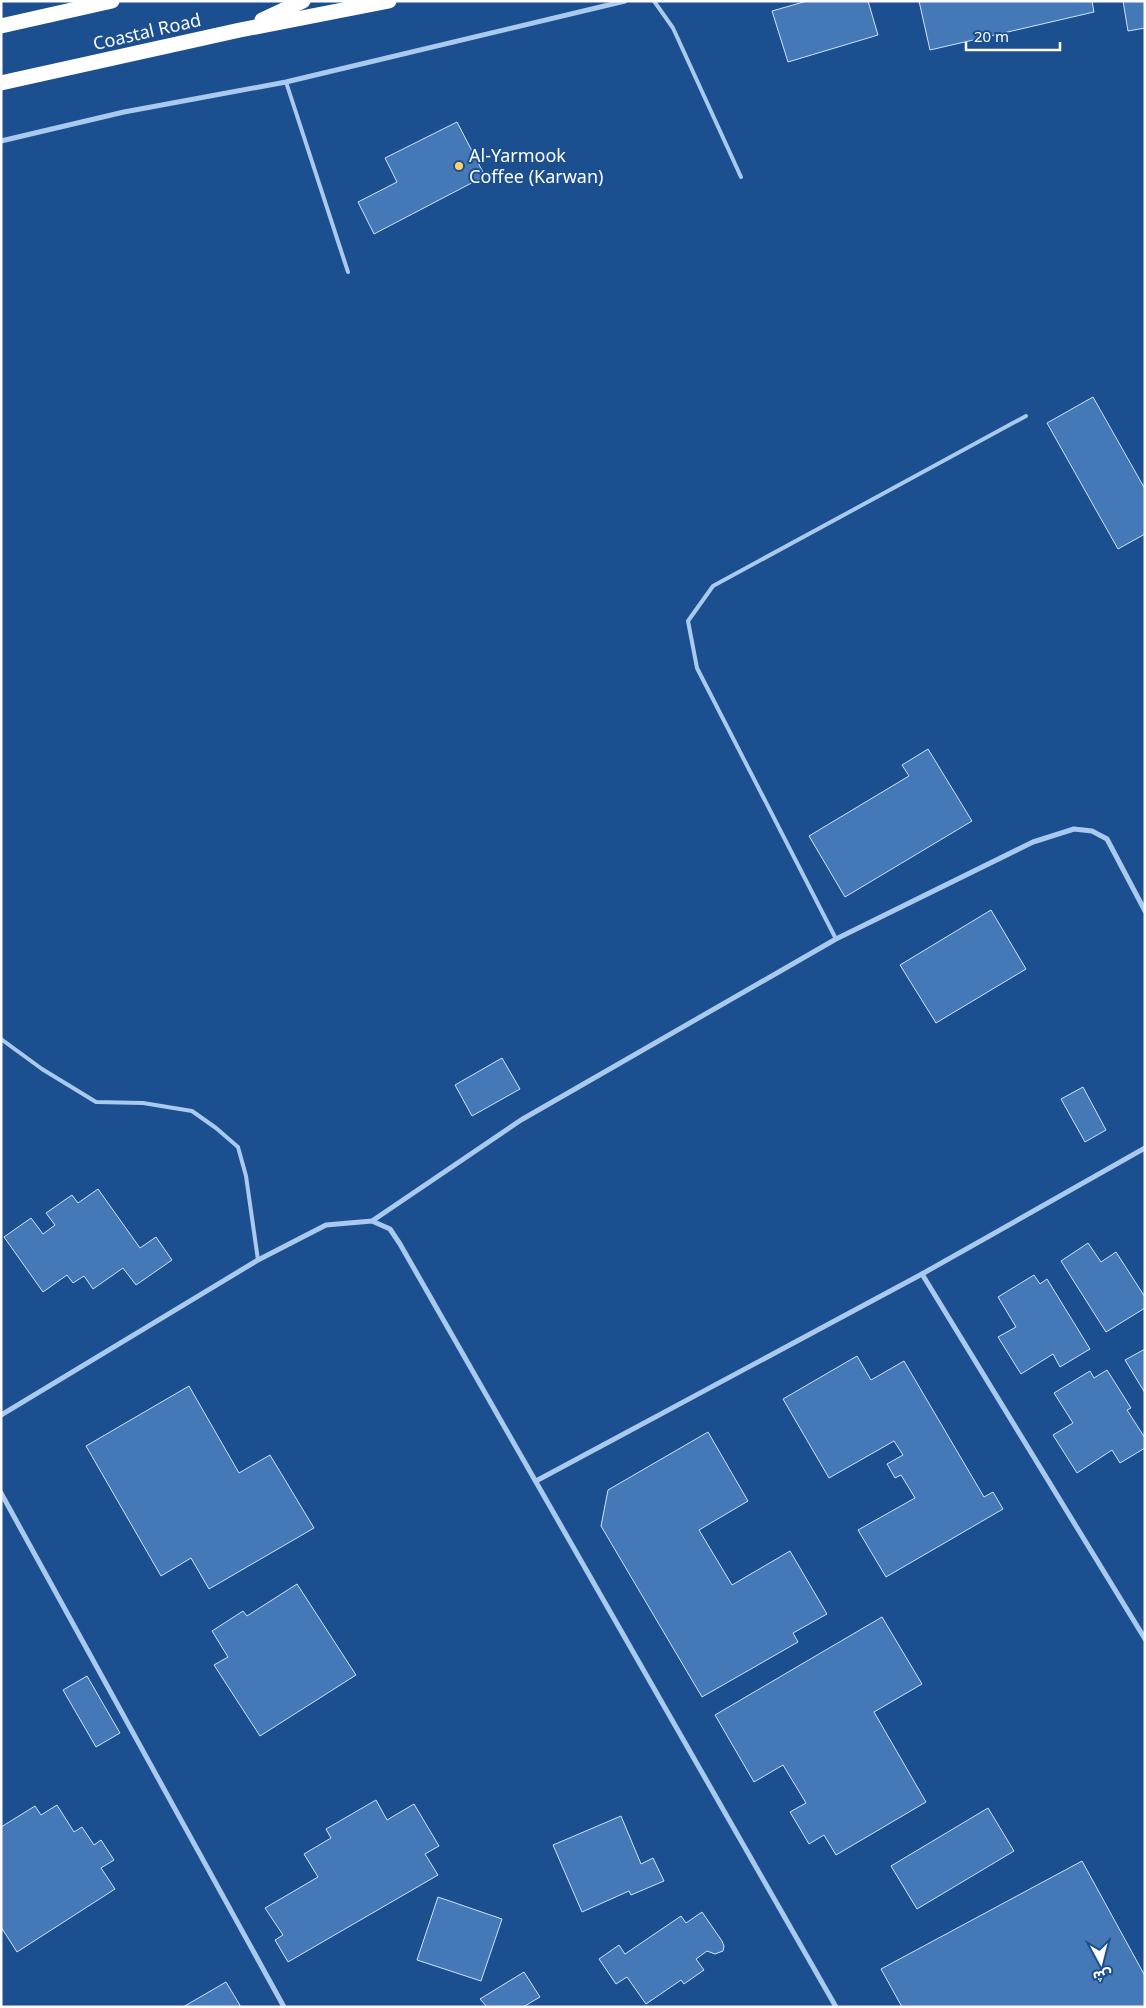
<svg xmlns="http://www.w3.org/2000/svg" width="1146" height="2008" viewBox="0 0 1146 2008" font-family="'Noto Sans','Noto Sans Arabic',sans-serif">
	<rect width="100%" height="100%" fill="#1b4f8f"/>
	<g fill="#4478b7" stroke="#cfe3fa">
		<path d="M807,1H868L878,35L788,62L772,11Z"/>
		<path d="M919,1H1092L1094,12L930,50Z"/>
		<path d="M1123,1H1145V28L1128,31Z"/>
		<path d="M457,122L485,176L374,234L358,202L397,182L385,158Z"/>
		<path d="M1093,397L1145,489V534L1118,549L1047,423Z"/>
		<path d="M928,749L972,821L845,897L809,836L909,776L902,765Z"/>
		<path d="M991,910L1026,969L936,1023L900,965Z"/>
		<path d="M502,1058L520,1089L472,1116L455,1085Z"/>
		<path d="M1083,1087L1106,1130L1085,1142L1061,1099Z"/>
		<path d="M98,1189L140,1248L156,1237L172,1260L136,1285L123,1268L93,1289L84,1276L73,1283L67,1275L43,1292L4,1237L31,1218L43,1234L55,1225L46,1213L72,1195L78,1203Z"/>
		<path d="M1088,1243L1101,1262L1116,1252L1145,1297V1308L1106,1332L1061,1261Z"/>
		<path d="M1034,1275L1040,1284L1047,1279L1090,1349L1060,1367L1053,1354L1021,1374L998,1337L1016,1327L998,1297Z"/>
		<path d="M1145,1349V1393L1125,1360Z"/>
		<path d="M857,1356L871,1380L904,1361L984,1497L993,1492L1003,1509L886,1577L858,1530L915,1498L901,1475L895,1478L887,1464L903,1455L894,1441L829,1478L783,1399Z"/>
		<path d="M1107,1370L1131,1408L1127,1410L1145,1438V1448L1120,1463L1112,1450L1077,1473L1053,1435L1073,1423L1054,1393L1090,1371L1094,1378Z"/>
		<path d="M189,1386L239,1473L270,1455L314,1528L209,1589L191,1558L161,1576L86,1446Z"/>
		<path d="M708,1432L748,1501L699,1530L732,1585L790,1551L827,1614L793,1633L798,1642L702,1697L601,1526L608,1490Z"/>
		<path d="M297,1584L356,1675L260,1736L214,1665L228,1657L212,1631L243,1611L247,1616Z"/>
		<path d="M882,1617L922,1684L874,1712L926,1802L836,1855L824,1835L809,1844L790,1812L806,1803L783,1765L754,1782L715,1715Z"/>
		<path d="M87,1676L120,1733L96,1747L63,1690Z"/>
		<path d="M376,1800L387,1820L414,1804L439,1846L425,1854L438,1875L288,1962L275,1940L283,1935L265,1908L318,1877L304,1854L331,1838L326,1829Z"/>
		<path d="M57,1805L74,1832L82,1827L94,1845L101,1840L114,1860L101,1868L115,1889L17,1952L1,1927V1827L35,1806L41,1815Z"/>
		<path d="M988,1808L1014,1851L917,1909L891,1866Z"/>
		<path d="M621,1816L641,1864L653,1858L664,1881L631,1895L629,1891L582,1912L553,1845Z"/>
		<path d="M1082,1861L1145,1976V2007H902L881,1969Z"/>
		<path d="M438,1897L502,1919L481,1981L417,1960Z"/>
		<path d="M702,1912L722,1941L724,1946L723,1951L715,1954L707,1951L696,1959L704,1970L684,1984L681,1980L646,2004L627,1977L616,1984L599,1959L619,1945L625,1954L681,1916L686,1923Z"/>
		<path d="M524,1972L540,1997L523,2007H487L480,1999Z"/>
		<path d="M226,1982L241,2007H183Z"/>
	</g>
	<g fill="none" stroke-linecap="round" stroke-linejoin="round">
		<g stroke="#a9c9ee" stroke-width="4">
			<path d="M654,1L673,28L741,177"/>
			<path d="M286,82L348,272"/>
			<path d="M836,939L697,668L688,621L713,586L1026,416"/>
			<path d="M1,1039L42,1069L96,1102L143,1103L192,1111L216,1128L238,1147L246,1176L258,1260"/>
		</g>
		<g stroke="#a9c9ee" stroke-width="5">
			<path d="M1,141L124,112L286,82L625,1"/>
			<path d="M372,1221L390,1229L400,1244L836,2007"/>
			<path d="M922,1274L1145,1639"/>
			<path d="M1,1415L258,1260L326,1225L372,1221L521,1120L836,939L1033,842L1074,829L1092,831L1107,839L1145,911"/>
			<path d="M536,1481L922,1274L1145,1148"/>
			<path d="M1,1493L284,2007"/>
		</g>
		<g stroke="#fff" stroke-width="15">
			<path d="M262,20L303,1"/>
			<path d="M1,26L112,1"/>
			<path d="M1,83L240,30L389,1"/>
		</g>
	</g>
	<circle fill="#ffd166" stroke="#1b4f8f" stroke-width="2" cx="459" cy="166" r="5"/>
	<g text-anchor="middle" stroke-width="4" stroke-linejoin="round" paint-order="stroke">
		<g font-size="18" fill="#fff" stroke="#1b4f8f">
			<text transform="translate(147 32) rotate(-13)" y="6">Coastal Road</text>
		</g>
		<g font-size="18" fill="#fff" stroke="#1b4f8f" text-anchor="start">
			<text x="469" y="162">Al-Yarmook<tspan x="469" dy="21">Coffee (Karwan)</tspan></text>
		</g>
	</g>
	<rect width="1146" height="2008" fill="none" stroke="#ffffff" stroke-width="5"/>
	<g transform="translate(1101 1963) rotate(173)" stroke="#1b4f8f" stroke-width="4" paint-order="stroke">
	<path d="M0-4L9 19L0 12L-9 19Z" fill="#ffffff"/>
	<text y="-8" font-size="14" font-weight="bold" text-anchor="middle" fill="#ffffff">ش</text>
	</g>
	<path d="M966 42v8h94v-8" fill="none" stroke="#ffffff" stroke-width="2.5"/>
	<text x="974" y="42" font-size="15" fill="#ffffff" stroke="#1b4f8f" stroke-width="4" paint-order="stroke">20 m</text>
</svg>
